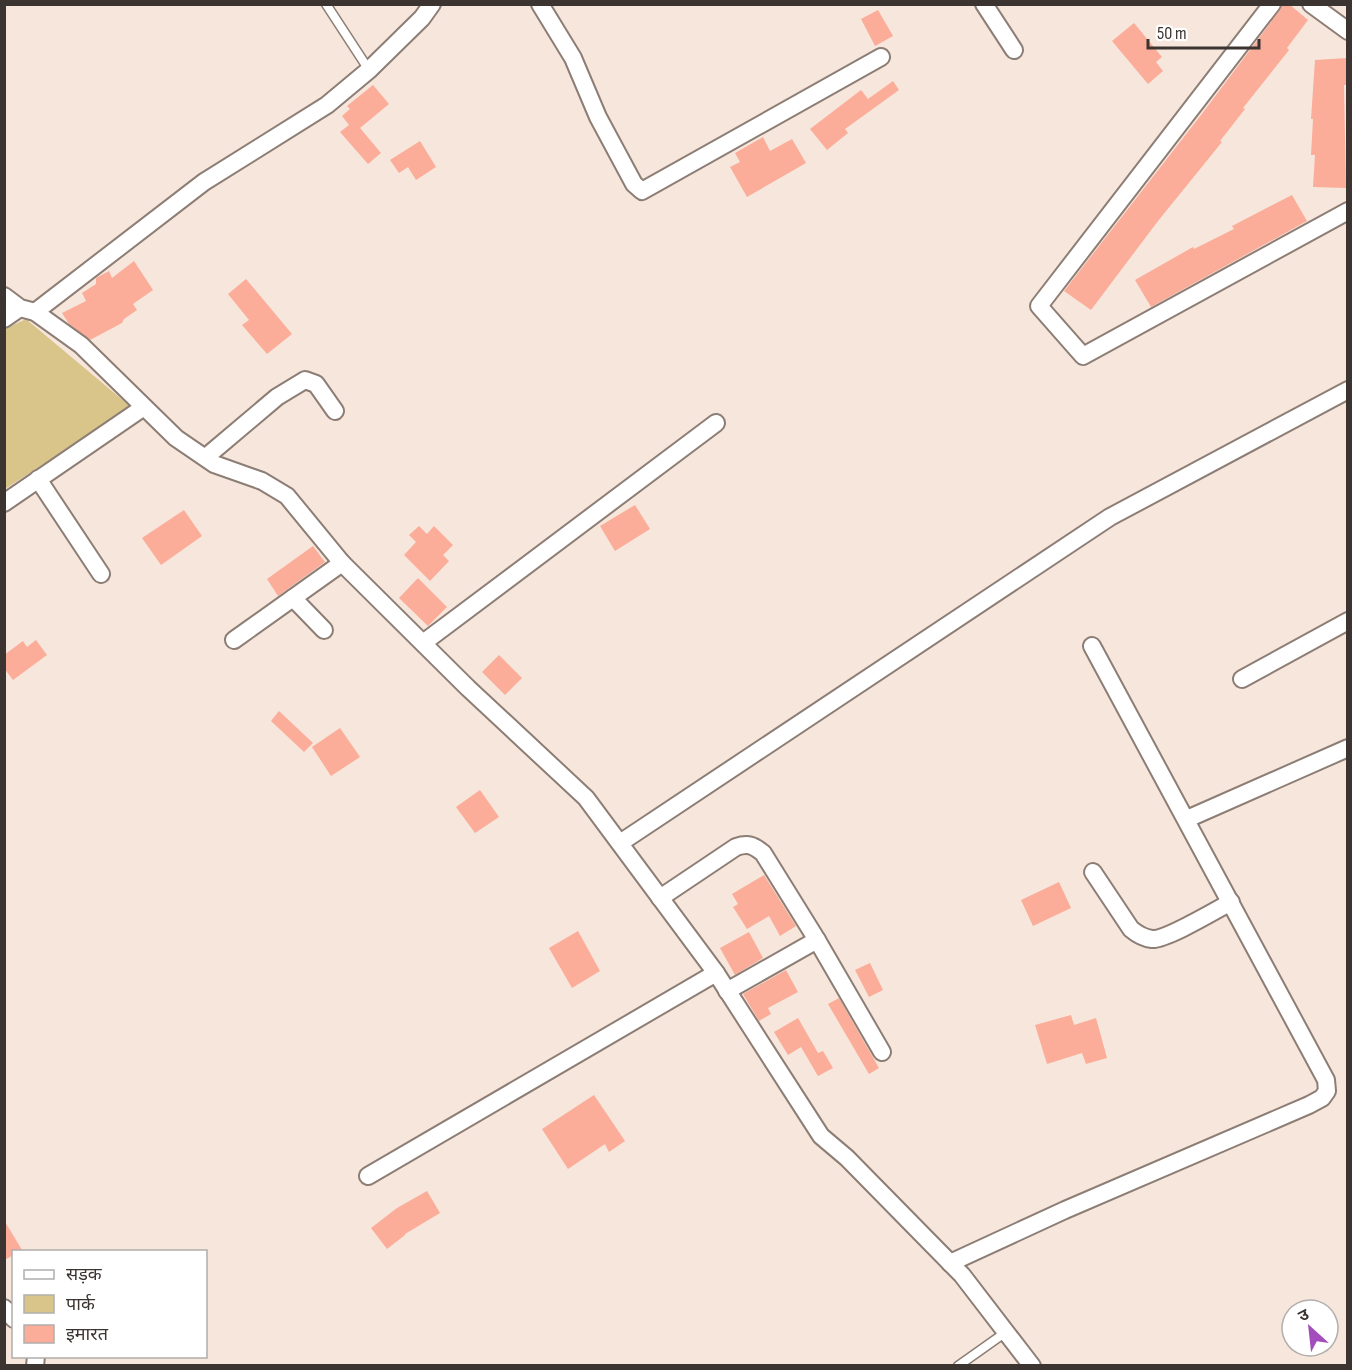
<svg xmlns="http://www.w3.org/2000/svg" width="1352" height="1370" viewBox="0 0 1352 1370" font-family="'Sofia Sans Condensed','Noto Sans Devanagari',sans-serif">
	<rect width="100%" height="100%" fill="#f7e6db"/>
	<path fill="#d9c58a" d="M26,319L131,407L5,489V329Z"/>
	<g fill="#fbad9a">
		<path d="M1282,4H1289L1308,20L1287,48L1289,50L1243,108L1245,109L1220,141L1222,142L1158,221L1091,310L1064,291L1201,115L1280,10Z"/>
		<path d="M878,10L893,36L875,46L861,19Z"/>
		<path d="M1134,23L1162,57L1156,62L1163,71L1148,84L1112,41Z"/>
		<path d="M1347,58V85H1344L1346,188L1313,187L1315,155H1311L1313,119H1311L1315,60Z"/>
		<path d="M893,81L899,90L845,129L848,133L827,150L810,129L861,90L868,99Z"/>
		<path d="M373,85L389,104L360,128L381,153L368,164L340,132L349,125L342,116L350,109L347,106Z"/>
		<path d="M763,137L770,151L792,139L806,163L747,197L730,167L740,162L735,153Z"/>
		<path d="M420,141L436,167L416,180L408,167L399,173L390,160Z"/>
		<path d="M1292,195L1307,221L1151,307L1135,280L1193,247L1194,249L1234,229L1232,226Z"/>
		<path d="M134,261L153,290L133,304L137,310L124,319L122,323L90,340L69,324L62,313L86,301L82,293L96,284V278L109,271L112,278Z"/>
		<path d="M246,279L292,334L267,354L242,325L249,320L228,294Z"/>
		<path d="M635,505L650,529L615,551L600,526Z"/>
		<path d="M184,510L202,536L161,565L142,538Z"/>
		<path d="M419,526L427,534L434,526L453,545L443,555L449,561L430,581L404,555L416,542L409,535Z"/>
		<path d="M313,546L325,562L278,596L267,579Z"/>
		<path d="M418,578L447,607L428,626L399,598Z"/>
		<path d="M36,640L47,655L13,680L4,668V655L23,641L27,647Z"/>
		<path d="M499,655L522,678L505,695L482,672Z"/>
		<path d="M279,711L313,743L304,752L271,721Z"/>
		<path d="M340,728L360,757L331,776L312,747Z"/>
		<path d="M480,790L499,817L475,833L456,807Z"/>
		<path d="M764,875L796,926L780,936L769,916L747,929L733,907L738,904L732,894Z"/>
		<path d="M1059,882L1071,908L1033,926L1021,900Z"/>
		<path d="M578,931L600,971L572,988L549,948Z"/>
		<path d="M749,932L763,958L735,975L720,948Z"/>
		<path d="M870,963L883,990L869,997L855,970Z"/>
		<path d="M786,970L798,992L768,1008L771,1014L759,1021L743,994Z"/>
		<path d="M839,998L879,1068L869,1074L828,1004Z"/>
		<path d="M1071,1015L1074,1025L1096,1018L1107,1058L1086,1064L1082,1053L1047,1064L1035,1025Z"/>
		<path d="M798,1018L818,1053L823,1051L833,1068L818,1076L801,1047L788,1055L774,1032Z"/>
		<path d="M594,1095L625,1141L609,1152L605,1144L568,1169L542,1129Z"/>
		<path d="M427,1191L440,1213L405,1234V1235L387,1249L371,1228L397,1208Z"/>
		<path d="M4,1220L22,1250L14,1251V1255L4,1260Z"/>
	</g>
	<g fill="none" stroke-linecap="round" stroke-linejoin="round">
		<defs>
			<g id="lane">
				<path d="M326,4L369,70"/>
				<path d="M958,1366L1006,1332"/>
			</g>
			<g id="street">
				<path d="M540,4L573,58L598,117L634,184L642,191L881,57"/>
				<path d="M984,4L1014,50"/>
				<path d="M1272,4L1039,306L1083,356L1348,211"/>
				<path d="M1311,4L1348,31"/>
				<path d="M4,296L20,308L35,312L81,345L176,438L214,464L262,481L287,496L342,563L468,688L586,798L716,973L821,1136L847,1158L962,1275L1032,1366"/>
				<path d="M35,312L204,182L327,105L369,70L422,18L432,4"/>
				<path d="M4,319L20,308"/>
				<path d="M206,457L277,397L305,380L316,384L335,411"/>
				<path d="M38,479L101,574"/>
				<path d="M4,503L144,407"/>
				<path d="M293,598L324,630"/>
				<path d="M234,640L342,563"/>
				<path d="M423,643L716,423"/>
				<path d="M1242,679L1348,621"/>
				<path d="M1187,819L1348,748"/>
				<path d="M620,843L1110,517L1348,390"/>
				<path d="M1093,872L1131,929C1137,934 1143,938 1152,939C1166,940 1216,910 1231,902"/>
				<path d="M660,898L736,847C748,843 753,845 763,853L817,940L882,1052"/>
				<path d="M727,991L817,940"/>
				<path d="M368,1176L716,973"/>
				<path d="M950,1263L1065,1210L1309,1105L1322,1098L1327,1091L1326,1080L1092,646"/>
				<path d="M4,1308L14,1319"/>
				<path d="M35,1366L36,1356"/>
			</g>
		</defs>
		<use href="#lane" stroke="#8d7e75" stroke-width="11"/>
		<use href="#street" stroke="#8d7e75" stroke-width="20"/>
		<use href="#lane" stroke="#fff" stroke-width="8"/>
		<use href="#street" stroke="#fff" stroke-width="16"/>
	</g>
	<rect width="1352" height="1370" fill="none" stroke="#3b3430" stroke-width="12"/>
	<rect x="12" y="1250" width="195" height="108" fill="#ffffff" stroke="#b1aeac" stroke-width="1.5"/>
	<rect x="24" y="1270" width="30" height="9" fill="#ffffff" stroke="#b1aeac" stroke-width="1.5"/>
	<text x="66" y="1280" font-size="18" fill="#3b3430">सड़क</text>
	<rect x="24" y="1295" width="30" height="18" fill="#d9c58a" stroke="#b1aeac" stroke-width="1.5"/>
	<text x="66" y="1310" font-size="18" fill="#3b3430">पार्क</text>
	<rect x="24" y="1325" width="30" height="18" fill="#fbad9a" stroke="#b1aeac" stroke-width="1.5"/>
	<text x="66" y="1340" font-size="18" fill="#3b3430">इमारत</text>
	<g transform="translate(1310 1328) rotate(333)"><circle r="28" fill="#ffffff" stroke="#b1aeac" stroke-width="1.5"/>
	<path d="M0-4.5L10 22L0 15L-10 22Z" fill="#a24dbb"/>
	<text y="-9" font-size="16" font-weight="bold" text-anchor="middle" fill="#3b3430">उ</text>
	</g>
	<path d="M1148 39v9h111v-9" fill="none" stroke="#3b3430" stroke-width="3"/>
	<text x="1157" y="39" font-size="18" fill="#3b3430" stroke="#ffffff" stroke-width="4.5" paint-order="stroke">50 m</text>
</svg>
